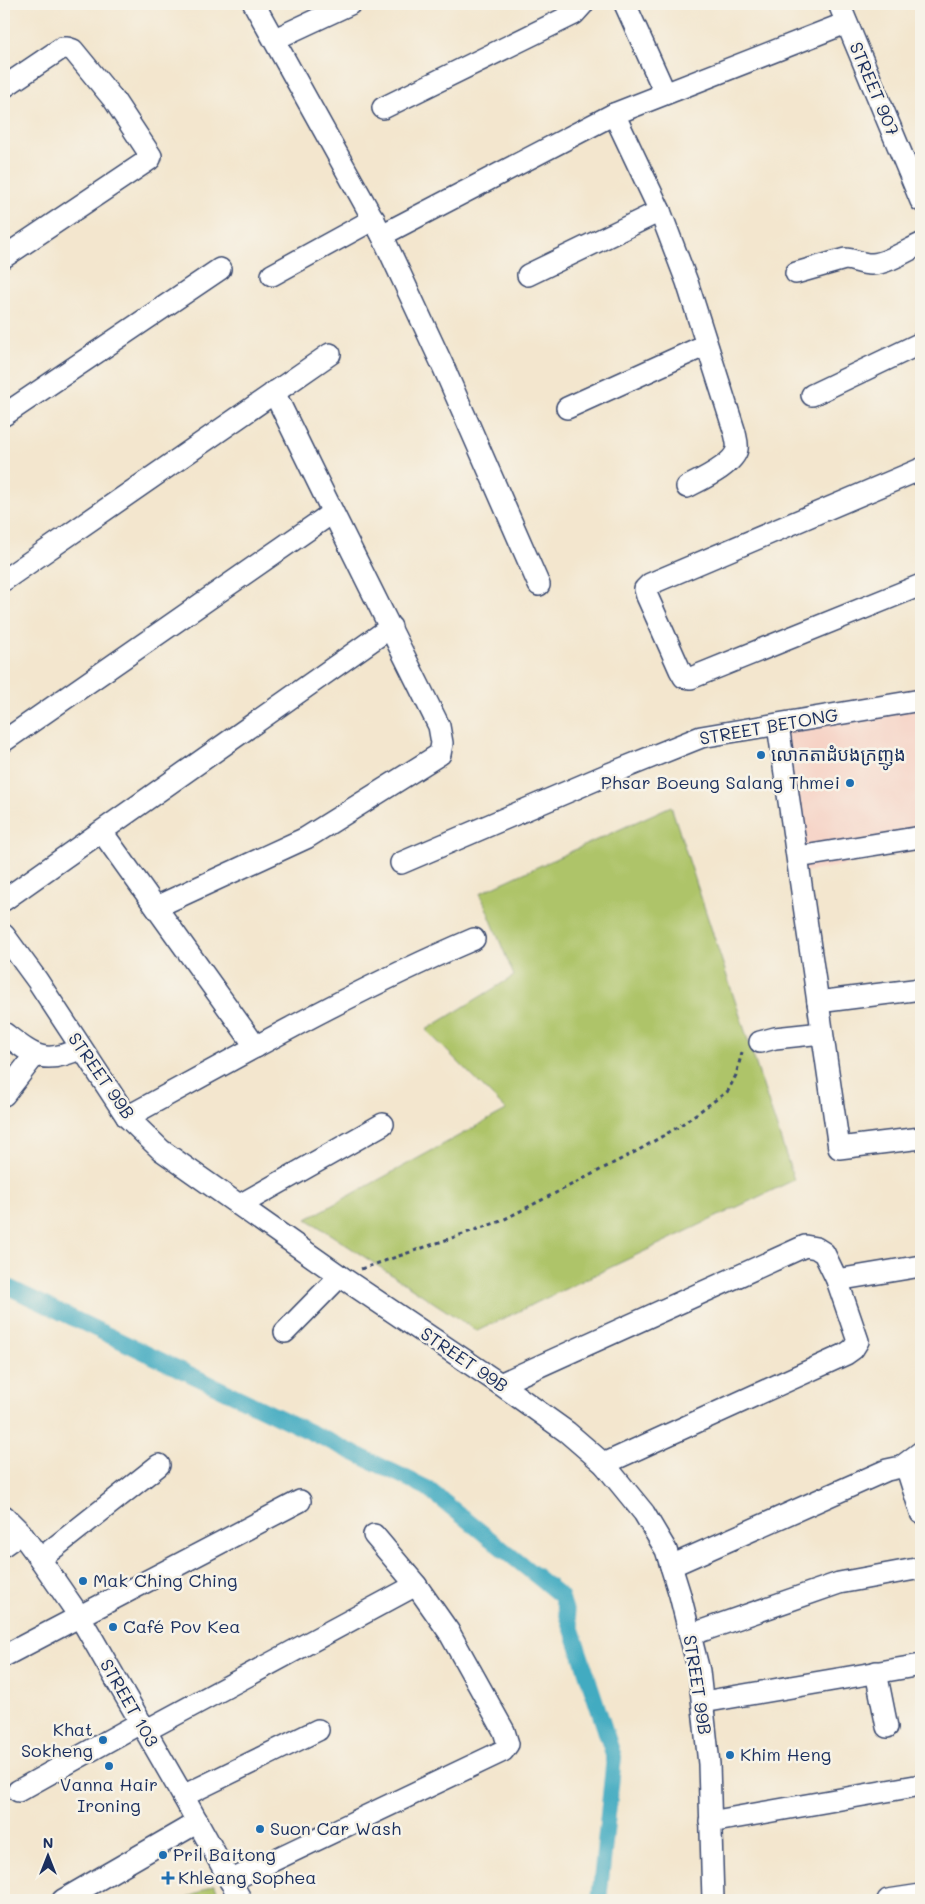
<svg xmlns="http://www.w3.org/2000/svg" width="925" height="1904" viewBox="0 0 925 1904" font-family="Mali,'Noto Sans Khmer',sans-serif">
	<rect width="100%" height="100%" fill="#f7f3e8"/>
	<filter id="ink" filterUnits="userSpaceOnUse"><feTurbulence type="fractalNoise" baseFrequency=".02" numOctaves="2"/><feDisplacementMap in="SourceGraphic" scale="10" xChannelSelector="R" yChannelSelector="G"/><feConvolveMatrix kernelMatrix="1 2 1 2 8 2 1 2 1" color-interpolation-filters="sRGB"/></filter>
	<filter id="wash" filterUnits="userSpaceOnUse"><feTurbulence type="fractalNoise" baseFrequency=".0096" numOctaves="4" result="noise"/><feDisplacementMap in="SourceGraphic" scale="20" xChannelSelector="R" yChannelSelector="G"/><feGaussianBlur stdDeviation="1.12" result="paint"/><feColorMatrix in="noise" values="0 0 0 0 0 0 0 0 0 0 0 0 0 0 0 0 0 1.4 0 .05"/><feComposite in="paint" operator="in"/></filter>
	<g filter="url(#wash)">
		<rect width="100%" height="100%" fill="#f3e6ce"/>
		<path fill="#f6d2c5" d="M921,687V850L796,874L766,716Z"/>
		<g fill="#aec469" stroke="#647a64">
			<path d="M671,806L794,1180L477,1331L307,1219L506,1110L426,1030L514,976L480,893Z"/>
			<path d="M214,1884L223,1900H185Z"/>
		</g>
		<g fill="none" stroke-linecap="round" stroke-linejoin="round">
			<path stroke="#42abc1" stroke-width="16" d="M4,1285L427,1488L561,1596L614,1757L599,1900"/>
		</g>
	</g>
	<g filter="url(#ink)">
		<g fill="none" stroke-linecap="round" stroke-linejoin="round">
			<defs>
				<g id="minor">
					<path d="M254,4L382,235L443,366L539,585"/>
					<path d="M625,4L665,93"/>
					<path d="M839,4L921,201"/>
					<path d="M275,39L350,4"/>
					<path d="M4,87L62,48H67L73,50L114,100L151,156L150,159L4,257"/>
					<path d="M383,108L574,14L583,4"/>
					<path d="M614,114L660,211L687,282L735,433C736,438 738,444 737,449C734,465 700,480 687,487"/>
					<path d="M382,235L614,114L846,23"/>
					<path d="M796,273L845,259C854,259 863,265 872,264C886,264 908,250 921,244"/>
					<path d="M272,275L374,219"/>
					<path d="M528,275L660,211"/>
					<path d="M812,395L921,343"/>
					<path d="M567,408L706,345"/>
					<path d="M4,415L220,269"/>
					<path d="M921,469L650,584L645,589L647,596L680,670L684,677L691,678L921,585"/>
					<path d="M4,580L330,354"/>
					<path d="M778,725L839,1148L921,1138"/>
					<path d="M4,741L332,513"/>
					<path d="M102,832L256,1047"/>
					<path d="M798,857L921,837"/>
					<path d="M401,863L609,774L701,737L921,700"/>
					<path d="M4,900L391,627"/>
					<path d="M156,907L306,838L440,754L442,743L439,726C384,615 328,504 274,392"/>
					<path d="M4,935L37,980L127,1117L161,1150L340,1276L500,1384L567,1432L604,1464L644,1513L666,1550L680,1595L699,1671L709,1764L713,1900"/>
					<path d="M818,1002L921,989"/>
					<path d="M4,1033C34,1056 44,1066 81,1048"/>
					<path d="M760,1042L775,1038L822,1033"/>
					<path d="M4,1095L35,1055"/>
					<path d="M127,1117C241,1055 354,990 474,939"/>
					<path d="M240,1205L383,1124"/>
					<path d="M837,1280L921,1266"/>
					<path d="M285,1332L340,1276"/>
					<path d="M500,1384L805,1246L816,1248L824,1253L837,1280L858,1341L853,1349L846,1354L604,1464"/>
					<path d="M901,1467L908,1472L921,1513"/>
					<path d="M4,1516L21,1533L40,1559L80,1617L183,1796L241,1900"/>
					<path d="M4,1545L21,1533"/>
					<path d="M40,1559L159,1465"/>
					<path d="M671,1566L887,1470L901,1467L921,1452"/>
					<path d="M690,1635L839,1583L921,1568"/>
					<path d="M4,1656L300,1501"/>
					<path d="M876,1672L887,1727"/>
					<path d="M703,1702L921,1665"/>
					<path d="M145,1731L416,1585"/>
					<path d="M18,1791L140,1723"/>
					<path d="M183,1796L318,1730"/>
					<path d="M710,1822L921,1785"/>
					<path d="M230,1881L503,1751L508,1744L504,1731L449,1632L416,1585L374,1535"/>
					<path d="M63,1900L198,1822"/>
					<path d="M888,1900L921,1895"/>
				</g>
			</defs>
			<use href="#minor" stroke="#3b4a6f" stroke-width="24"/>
			<path stroke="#3b4a6f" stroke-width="3" stroke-dasharray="4 4" stroke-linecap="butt" d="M361,1269L501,1221L637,1151L678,1127L728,1091L736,1075L742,1052"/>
			<use href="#minor" stroke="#fff" stroke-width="21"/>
		</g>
	</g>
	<g fill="#1f6fb2" stroke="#f7f3e8" stroke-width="2">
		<circle cx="761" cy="755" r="5"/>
		<circle cx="850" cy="783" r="5"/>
		<circle cx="83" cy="1581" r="5"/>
		<circle cx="113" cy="1627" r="5"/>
		<circle cx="103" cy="1740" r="5"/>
		<circle cx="730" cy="1755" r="5"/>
		<circle cx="109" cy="1766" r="5"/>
		<circle cx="260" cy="1829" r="5"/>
		<circle cx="163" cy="1855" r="5"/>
		<path d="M165.5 1870.5h5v5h5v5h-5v5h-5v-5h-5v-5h5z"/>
	</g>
	<g text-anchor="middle" stroke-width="5" stroke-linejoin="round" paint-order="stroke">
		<g font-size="18" fill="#1b2f5e" stroke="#f7f3e8">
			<text transform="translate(874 89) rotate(67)" y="6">STREET 907</text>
			<text transform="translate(769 727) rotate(-10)" y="6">STREET BETONG</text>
			<text transform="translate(101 1076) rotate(55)" y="6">STREET 99B</text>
			<text transform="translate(464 1360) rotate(34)" y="6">STREET 99B</text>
			<text transform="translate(697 1685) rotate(81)" y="6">STREET 99B</text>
			<text transform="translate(129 1703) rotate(60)" y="6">STREET 103</text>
		</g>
		<g font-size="18" fill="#1b2f5e" stroke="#f7f3e8" text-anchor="start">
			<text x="771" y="761">លោកតាដំបងក្រញូង</text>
			<text x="840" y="789" text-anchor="end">Phsar Boeung Salang Thmei</text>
			<text x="93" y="1587">Mak Ching Ching</text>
			<text x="123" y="1633">Café Pov Kea</text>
			<text x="93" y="1736" text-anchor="end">Khat<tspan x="93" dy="21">Sokheng</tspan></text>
			<text x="740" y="1761">Khim Heng</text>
			<text x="109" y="1791" text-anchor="middle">Vanna Hair<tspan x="109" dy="21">Ironing</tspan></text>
			<text x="270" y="1835">Suon Car Wash</text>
			<text x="173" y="1861">Pril Baitong</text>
			<text x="178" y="1884">Khleang Sophea</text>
		</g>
	</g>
	<rect width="925" height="1904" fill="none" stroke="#f7f3e8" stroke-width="20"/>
	<g transform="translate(48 1856)" stroke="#f7f3e8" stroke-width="4" paint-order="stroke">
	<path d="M0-4L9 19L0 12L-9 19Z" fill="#1b2f5e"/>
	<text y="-8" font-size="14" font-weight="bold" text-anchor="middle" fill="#1b2f5e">N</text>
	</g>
</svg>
